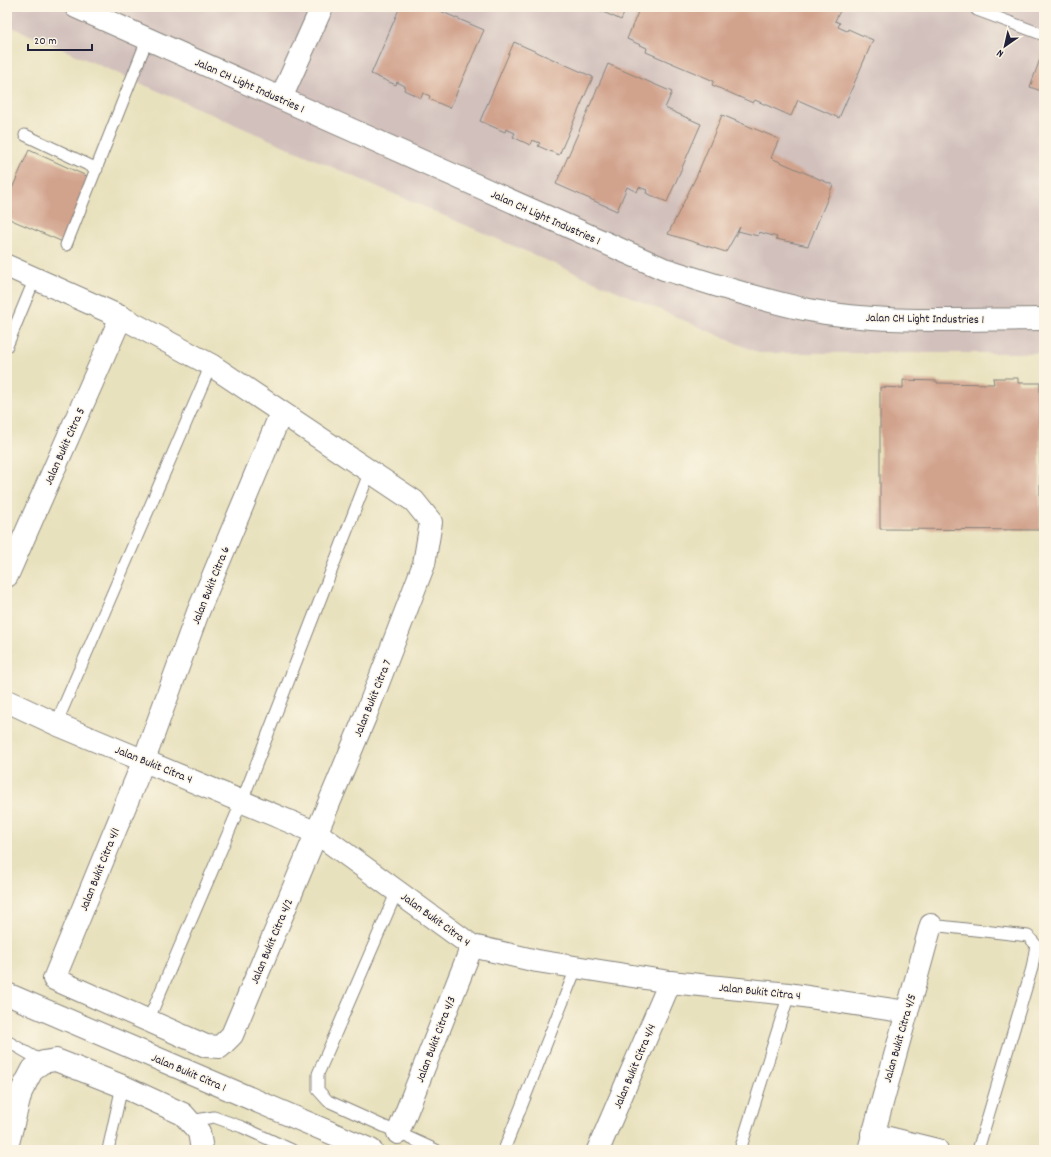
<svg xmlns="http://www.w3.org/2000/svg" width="1051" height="1157" viewBox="0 0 1051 1157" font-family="Dekko,sans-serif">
	<rect width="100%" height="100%" fill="#fcf5e5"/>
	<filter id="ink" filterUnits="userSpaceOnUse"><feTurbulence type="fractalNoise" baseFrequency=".025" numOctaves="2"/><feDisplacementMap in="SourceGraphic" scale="8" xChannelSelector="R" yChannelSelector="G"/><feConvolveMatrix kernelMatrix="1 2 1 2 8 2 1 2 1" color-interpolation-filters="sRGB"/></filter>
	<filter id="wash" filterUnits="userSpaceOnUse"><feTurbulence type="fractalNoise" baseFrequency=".012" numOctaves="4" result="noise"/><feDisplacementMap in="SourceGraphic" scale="16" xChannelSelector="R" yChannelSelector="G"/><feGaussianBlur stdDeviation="0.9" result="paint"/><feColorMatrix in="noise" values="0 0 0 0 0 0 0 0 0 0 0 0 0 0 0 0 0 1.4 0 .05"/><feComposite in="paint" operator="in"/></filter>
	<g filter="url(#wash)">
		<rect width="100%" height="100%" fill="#e8e1bd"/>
		<path fill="#d1c0bc" d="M7,7H1044V353H759L7,25Z"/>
		<g id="blocks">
			<g fill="#d1a38d">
				<path d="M400,7H431L484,30L450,108L429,99L430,96L423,93L421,98L404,90L405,86L397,82L396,85L371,74Z"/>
				<path d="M592,7H627L621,20Z"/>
				<path d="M640,7H842L835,21L840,23L838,27L847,31L848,29L873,40L839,118L798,100L791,116L755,100L753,103L712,85L714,81L646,52L647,48L627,39Z"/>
				<path d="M514,42L593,77L559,155L538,146L540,143L532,140L530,145L513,137L515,133L506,129L505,132L480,121Z"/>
				<path d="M1044,48V92L1030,87Z"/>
				<path d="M608,64L672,92L665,108L701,124L667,202L646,193L647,190L639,187L637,192L627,187L617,211L556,184Z"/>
				<path d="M722,115L779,139L771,158L833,185L808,246L776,239L777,237L759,232L758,236L738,231L740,227L726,252L668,234L697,175Z"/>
				<path d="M29,150L91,178L63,242L7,218V200Z"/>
				<path d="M993,378H1018V383H1040V530L880,529V387L903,388V380L937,381V383L994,384Z"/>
			</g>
		</g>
	</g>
	<g filter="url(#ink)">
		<use href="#blocks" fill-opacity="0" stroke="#85827c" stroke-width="1"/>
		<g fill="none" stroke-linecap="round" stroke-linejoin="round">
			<defs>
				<g id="lane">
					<path d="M977,10L1044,35"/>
					<path d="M25,135L97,169"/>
					<path d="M66,245L147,40"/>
					<path d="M7,346L35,278"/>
					<path d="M56,724L211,365"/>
					<path d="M397,891L318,1074V1090L328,1101L436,1150"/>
					<path d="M931,925L1028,936L1036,945L1032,968L978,1150"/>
					<path d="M148,1021L242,801L370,471"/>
					<path d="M7,1041L43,1062"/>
					<path d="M190,1121L214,1117L242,1127L292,1150"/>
					<path d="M108,1150L122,1086"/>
					<path d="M504,1150L577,966"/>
					<path d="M740,1150L789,994"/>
				</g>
				<g id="street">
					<path d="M76,7L664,269C710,283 756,299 804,309C881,325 966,319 1044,319"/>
					<path d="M281,98L322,7"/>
					<path d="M7,266L121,317L211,365L414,501L431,522L424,564L365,717L232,1035L220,1047L206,1046L54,979L144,760L198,612L281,413"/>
					<path d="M7,576L121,317"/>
					<path d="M7,701L56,724L317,833L472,946L537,961L670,982L789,994L907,1012"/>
					<path d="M7,994L371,1150"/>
					<path d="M398,1133L472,946"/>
					<path d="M872,1134L937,1150"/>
					<path d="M7,1147L21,1092L33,1069L43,1062L56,1060L122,1086L183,1114L199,1132L202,1150"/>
					<path d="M598,1150L670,982"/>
					<path d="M869,1150L931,925"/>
				</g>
			</defs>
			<use href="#lane" stroke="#85827c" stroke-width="13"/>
			<use href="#street" stroke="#85827c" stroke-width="24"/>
			<use href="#lane" stroke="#fff" stroke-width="11"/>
			<use href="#street" stroke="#fff" stroke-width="22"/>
		</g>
	</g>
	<g text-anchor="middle" stroke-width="3" stroke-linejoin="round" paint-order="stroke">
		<g font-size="12" fill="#22223b" stroke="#fcf5e5">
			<text transform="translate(250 85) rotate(24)" y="4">Jalan CH Light Industries 1</text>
			<text transform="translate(546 217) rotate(24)" y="4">Jalan CH Light Industries 1</text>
			<text transform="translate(925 318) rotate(1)" y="4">Jalan CH Light Industries 1</text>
			<text transform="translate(64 446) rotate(-66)" y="4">Jalan Bukit Citra 5</text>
			<text transform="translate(210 585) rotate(-68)" y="4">Jalan Bukit Citra 6</text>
			<text transform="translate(372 698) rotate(-68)" y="4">Jalan Bukit Citra 7</text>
			<text transform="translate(154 764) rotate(22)" y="4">Jalan Bukit Citra 4</text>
			<text transform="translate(99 869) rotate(-68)" y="4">Jalan Bukit Citra 4/1</text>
			<text transform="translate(436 919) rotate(36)" y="4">Jalan Bukit Citra 4</text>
			<text transform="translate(271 941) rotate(-67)" y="4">Jalan Bukit Citra 4/2</text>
			<text transform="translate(760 991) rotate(6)" y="4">Jalan Bukit Citra 4</text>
			<text transform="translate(899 1038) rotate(-74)" y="4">Jalan Bukit Citra 4/5</text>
			<text transform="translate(435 1039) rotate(-69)" y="4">Jalan Bukit Citra 4/3</text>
			<text transform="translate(634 1066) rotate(-67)" y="4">Jalan Bukit Citra 4/4</text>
			<text transform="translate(189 1072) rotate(23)" y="4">Jalan Bukit Citra 1</text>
		</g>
	</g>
	<rect width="1051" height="1157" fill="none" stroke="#fcf5e5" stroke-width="24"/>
	<g transform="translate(1005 46) rotate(214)" stroke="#fcf5e5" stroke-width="3" paint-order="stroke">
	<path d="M0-3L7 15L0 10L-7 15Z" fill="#22223b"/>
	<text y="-6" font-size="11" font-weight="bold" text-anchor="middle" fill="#22223b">N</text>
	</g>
	<path d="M28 44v6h64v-6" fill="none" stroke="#22223b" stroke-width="2"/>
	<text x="34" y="44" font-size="12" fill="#22223b" stroke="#fcf5e5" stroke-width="3" paint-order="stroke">20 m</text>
</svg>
